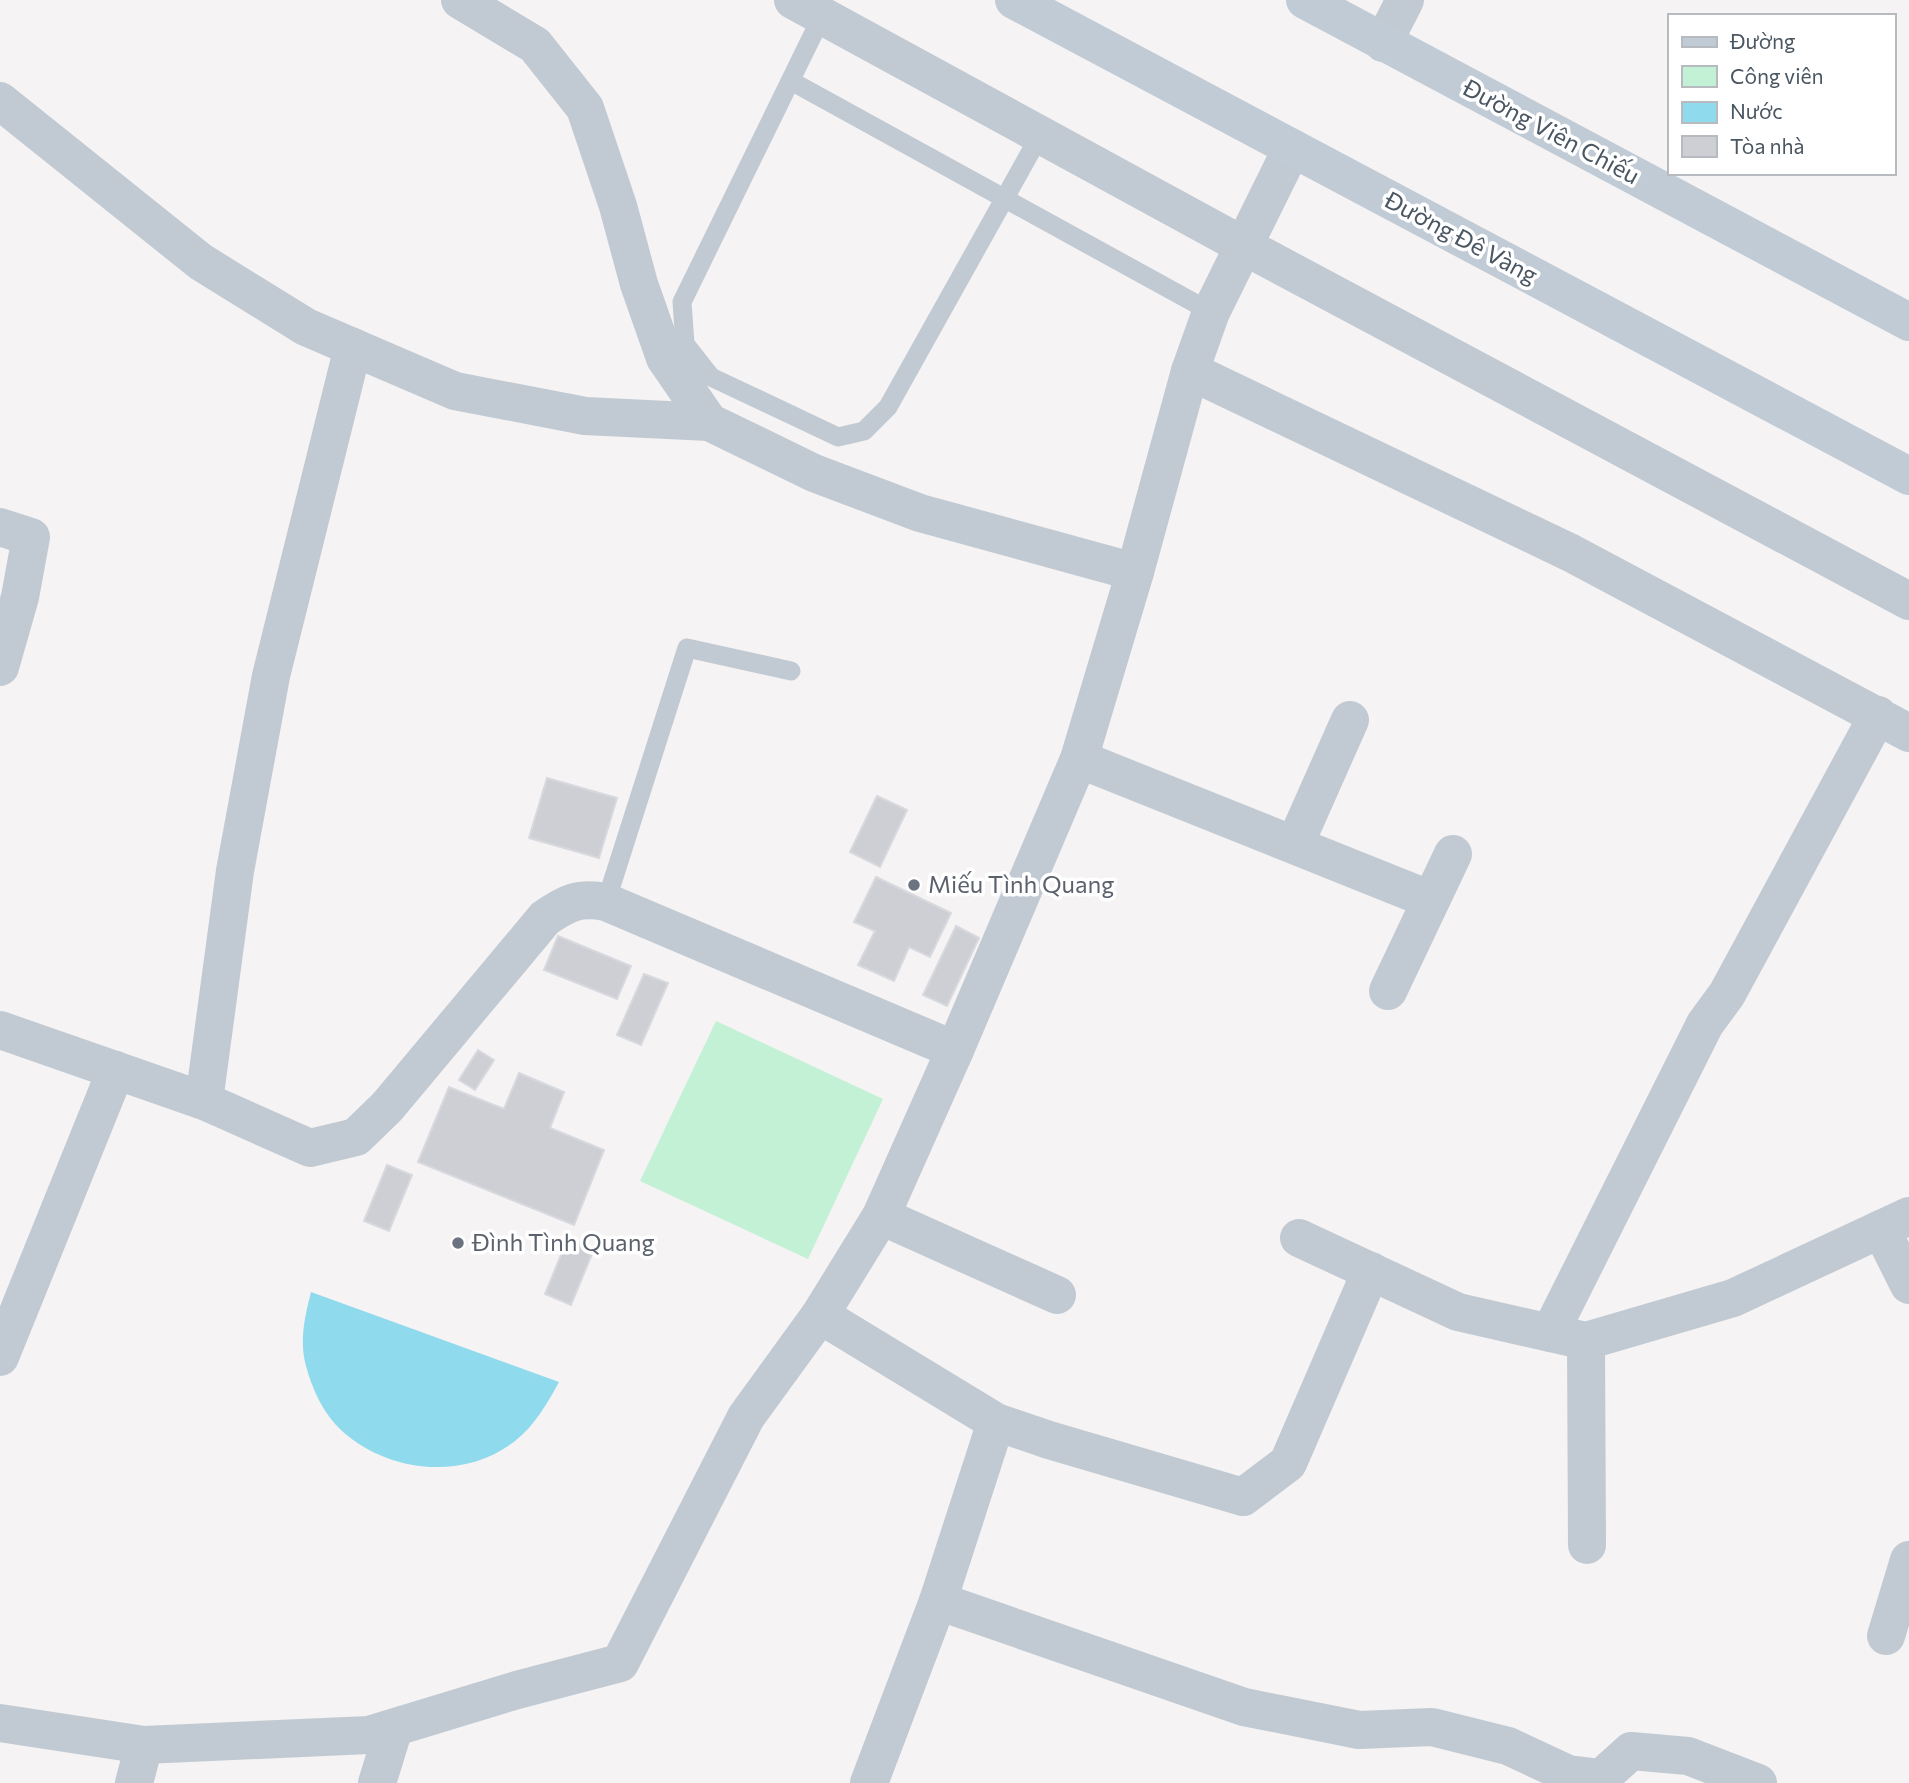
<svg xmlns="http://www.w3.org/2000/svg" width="1909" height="1783" viewBox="0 0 1909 1783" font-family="Commissioner,sans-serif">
	<rect width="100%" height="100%" fill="#f5f3f3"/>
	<path fill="#c3f1d5" d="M716,1021L883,1099L808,1259L640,1181Z"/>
	<path fill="#90daee" d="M311,1292L559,1382C547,1404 535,1425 515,1441C464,1481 389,1473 342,1431C324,1415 312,1389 306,1366C299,1341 305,1316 311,1292Z"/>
	<g fill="#cdcfd5" stroke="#d7d9de" stroke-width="2">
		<path d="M547,778L617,798L599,858L529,838Z"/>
		<path d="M877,796L907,810L880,867L850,852Z"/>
		<path d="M876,877L951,913L930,957L909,947L894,981L858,965L875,931L854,922Z"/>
		<path d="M956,926L979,938L947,1006L923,995Z"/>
		<path d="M558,936L631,966L617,999L544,970Z"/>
		<path d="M644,974L668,983L641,1045L617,1035Z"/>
		<path d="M478,1050L494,1060L475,1090L459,1080Z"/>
		<path d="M519,1073L564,1092L550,1128L604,1150L574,1225L418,1162L449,1087L504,1109Z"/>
		<path d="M387,1165L412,1175L389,1231L364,1221Z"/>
		<path d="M568,1238L594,1249L571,1305L545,1294Z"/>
	</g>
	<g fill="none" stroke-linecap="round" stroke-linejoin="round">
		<g stroke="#c1cad2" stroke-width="19">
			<path d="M822,16L682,302L685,344L711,377L838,437L864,431L888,407L1040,135"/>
			<path d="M791,81L1211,312"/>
			<path d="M606,902L687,648L791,671"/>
		</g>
		<g stroke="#c1cad2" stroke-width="38">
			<path d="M460,0L535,45L585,108L618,206L639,284L665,358L709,422L814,473L920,513L1135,572"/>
			<path d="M793,0L1244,246L1909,601"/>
			<path d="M1383,43L1405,0"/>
			<path d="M0,101L201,262L306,327L455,391L585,416L709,422"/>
			<path d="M1190,371L1571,553L1909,733"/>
			<path d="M0,527L31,537L20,597L0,667"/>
			<path d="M1079,759L1431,900"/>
			<path d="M1295,844L1350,720"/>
			<path d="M1388,991L1453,854"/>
			<path d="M0,1030L204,1101L310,1148L356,1137L387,1107L545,918C567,903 578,897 606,902L955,1050"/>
			<path d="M204,1101L235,871L271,676L353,347"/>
			<path d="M881,1216L1057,1295"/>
			<path d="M1881,1229L1909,1285"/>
			<path d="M1299,1238L1458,1312L1586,1341L1733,1298L1909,1216"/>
			<path d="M820,1315L996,1422L1049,1440L1243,1497L1288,1463L1371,1271"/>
			<path d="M1550,1333L1705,1024L1727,994L1878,715"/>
			<path d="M1586,1341L1587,1545"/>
			<path d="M0,1357L116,1070"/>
			<path d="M938,1601L1244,1707L1359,1730L1432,1727L1508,1746L1568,1774L1601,1778L1631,1751L1688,1756L1758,1783"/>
			<path d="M1886,1636L1909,1560"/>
			<path d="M0,1723L144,1745L369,1735L517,1690L620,1663L746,1417L820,1315L881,1216L955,1050L1079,759L1135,572L1190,371L1211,312L1292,148"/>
			<path d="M134,1783L144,1745"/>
			<path d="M377,1783L394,1728"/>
			<path d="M869,1783L938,1601L996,1422"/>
		</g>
		<g stroke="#c1cbd6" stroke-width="38">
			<path d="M1014,0L1909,476"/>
			<path d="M1305,0L1909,322"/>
		</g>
	</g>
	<g fill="#6b7280" stroke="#fff" stroke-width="2.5">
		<circle cx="914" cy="885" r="7"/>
		<circle cx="458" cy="1243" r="7"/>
	</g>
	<g text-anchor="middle" stroke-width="7" stroke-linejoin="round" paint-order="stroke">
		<g font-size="24" fill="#4a5661" stroke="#fff">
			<text transform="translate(1551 132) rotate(28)" y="8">Đường Viên Chiếu</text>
			<text transform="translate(1461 238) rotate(28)" y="8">Đường Đê Vàng</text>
		</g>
		<g font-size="24" fill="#5b616d" stroke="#fff" text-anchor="start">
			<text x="928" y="893">Miếu Tình Quang</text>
			<text x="472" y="1251">Đình Tình Quang</text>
		</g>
	</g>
	<rect x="1668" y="14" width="228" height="161" fill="#ffffff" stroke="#b7bbc0" stroke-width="2"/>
	<rect x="1682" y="37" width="35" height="10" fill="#c1cbd6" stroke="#b7bbc0" stroke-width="2"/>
	<text x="1730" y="49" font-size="21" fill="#4a5661">Đường</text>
	<rect x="1682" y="66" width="35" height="21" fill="#c3f1d5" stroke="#b7bbc0" stroke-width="2"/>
	<text x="1730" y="84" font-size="21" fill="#4a5661">Công viên</text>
	<rect x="1682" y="102" width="35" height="21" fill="#90daee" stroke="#b7bbc0" stroke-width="2"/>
	<text x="1730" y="119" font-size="21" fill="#4a5661">Nước</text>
	<rect x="1682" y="136" width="35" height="21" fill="#cdcfd5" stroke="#b7bbc0" stroke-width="2"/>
	<text x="1730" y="154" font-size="21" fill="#4a5661">Tòa nhà</text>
</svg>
